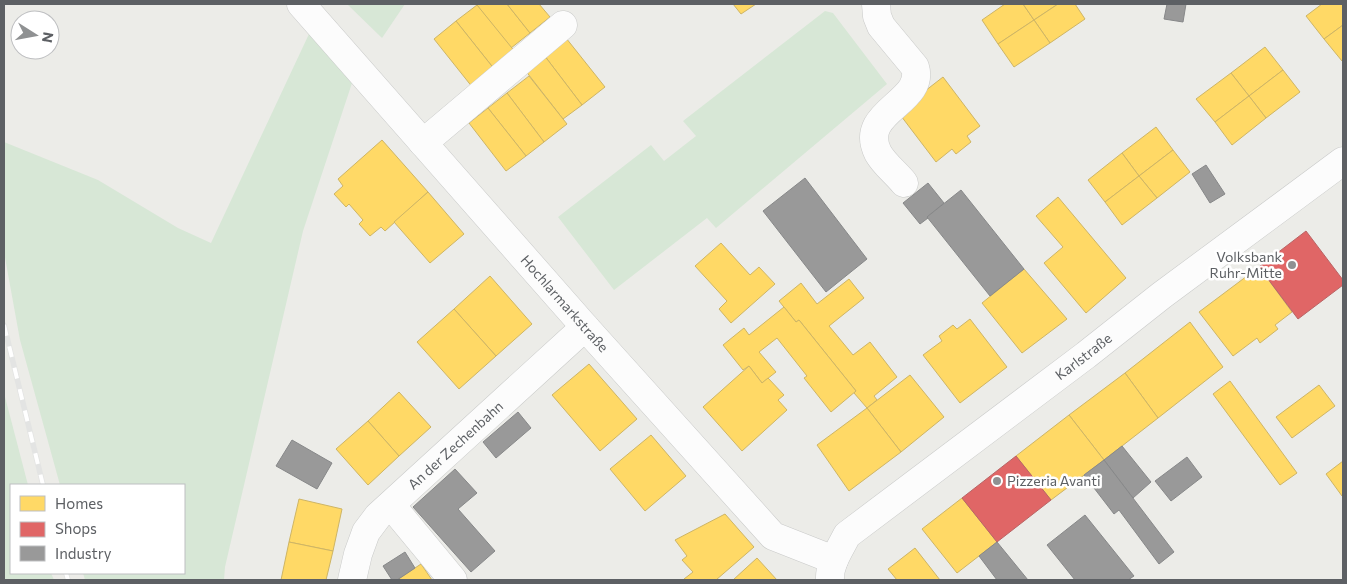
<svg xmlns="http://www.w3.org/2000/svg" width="1347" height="584" viewBox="0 0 1347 584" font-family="Commissioner,sans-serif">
	<rect width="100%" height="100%" fill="#ecece8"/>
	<g fill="#d7e7d6">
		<path d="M347,4H405L382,38Z"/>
		<path d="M825,11L833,13L887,84L716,228L707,218L614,290L558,217L651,145L664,161L696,136L683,121Z"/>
		<path d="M309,34L353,80L303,231L225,567L224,580H85L83,573H184V485H60L20,340L4,252V142L98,180L178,228L211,243Z"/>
		<path d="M4,393L28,485H11V573H51L54,580H4Z"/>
	</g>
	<g fill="#ffd966" stroke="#ceb565">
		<path d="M476,4H507L530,33L511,48Z"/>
		<path d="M507,4H539L550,17L530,33Z"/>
		<path d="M733,4H756L741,14Z"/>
		<path d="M1005,4H1023L1034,20L998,44L982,20Z"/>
		<path d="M1023,4H1058L1034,20Z"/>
		<path d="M1058,4H1075L1085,19L1050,43L1034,20Z"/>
		<path d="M1322,4H1343V25L1324,39L1306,16Z"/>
		<path d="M477,5L516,53L495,70L456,21Z"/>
		<path d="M1034,20L1050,43L1014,67L998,44Z"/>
		<path d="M456,21L495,70L473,88L434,39Z"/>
		<path d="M1343,25V60L1342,61L1324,39Z"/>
		<path d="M566,38L605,87L582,105L544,55Z"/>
		<path d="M1265,47L1283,70L1249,96L1231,73Z"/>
		<path d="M544,55L582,105L563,119L525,70Z"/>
		<path d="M1283,70L1300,92L1266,118L1249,96Z"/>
		<path d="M1231,73L1249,96L1215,122L1196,99Z"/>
		<path d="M529,76L567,124L544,142L507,93Z"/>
		<path d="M943,77L980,126L967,136L971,142L956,154L952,149L936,162L898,112Z"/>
		<path d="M507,93L544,142L526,156L488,108Z"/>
		<path d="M1249,96L1266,118L1232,145L1215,122Z"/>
		<path d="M488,108L526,156L506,171L469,123Z"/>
		<path d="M1156,127L1173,150L1139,176L1122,153Z"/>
		<path d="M382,140L428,192L385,231L381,227L370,236L359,224L363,220L349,204L346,207L334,194L343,186L338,179Z"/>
		<path d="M1173,150L1190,172L1157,198L1139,176Z"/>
		<path d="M1122,153L1139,176L1105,202L1088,180Z"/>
		<path d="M1139,176L1157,198L1122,225L1105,202Z"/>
		<path d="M428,192L464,234L430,263L394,222Z"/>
		<path d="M1058,197L1126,278L1086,313L1044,263L1063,247L1036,216Z"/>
		<path d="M721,243L750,275L759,267L775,284L731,323L719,309L727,301L695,266Z"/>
		<path d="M1259,267L1292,312L1275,325L1278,329L1260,343L1257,338L1233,356L1199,312Z"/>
		<path d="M1024,269L1067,319L1022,353L982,303Z"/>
		<path d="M490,276L532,324L496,356L454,309Z"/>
		<path d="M849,279L864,298L829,326L853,355L870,342L897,377L874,396L877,400L867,408L854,393L856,391L799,320L796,322L779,301L801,283L817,304Z"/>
		<path d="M784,307L796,322L799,320L856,391L831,412L804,378L807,376L777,338L759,352L776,372L762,383L749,366L743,370L723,345L744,328L749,335Z"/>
		<path d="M454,309L496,356L459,389L417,342Z"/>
		<path d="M970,319L1007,367L960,403L923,355L942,341L939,336L953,325L957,329Z"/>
		<path d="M1190,322L1223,367L1158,418L1125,373Z"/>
		<path d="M589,364L637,419L600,451L552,395Z"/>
		<path d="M749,366L762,383L768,378L784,395L778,400L787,410L742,451L703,407Z"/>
		<path d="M1125,373L1158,418L1104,460L1069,415Z"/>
		<path d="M910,375L944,417L901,452L867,408Z"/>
		<path d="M1230,381L1297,473L1280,485L1213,394Z"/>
		<path d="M1319,385L1335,406L1292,438L1276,417Z"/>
		<path d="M399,392L431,427L399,456L368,421Z"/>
		<path d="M867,408L901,452L849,491L817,445Z"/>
		<path d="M1069,415L1104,460L1051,500L1016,456Z"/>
		<path d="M368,421L399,456L368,485L336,449Z"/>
		<path d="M651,435L686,476L645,511L610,469Z"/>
		<path d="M1343,461V495L1342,496L1326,474Z"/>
		<path d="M962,498L997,542L957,573L922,529Z"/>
		<path d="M299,499L342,509L333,551L289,542Z"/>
		<path d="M725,514L754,547L716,580H685L684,579L693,572L682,560L687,556L675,540Z"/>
		<path d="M289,542L333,551L326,580H281Z"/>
		<path d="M915,548L940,580H897L888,569Z"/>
		<path d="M757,558L777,580H733Z"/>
		<path d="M421,564L432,580H397Z"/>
	</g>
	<g fill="#e06666" stroke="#b96465">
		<path d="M1306,231L1343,280V285L1298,319L1259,267Z"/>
		<path d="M1016,456L1051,500L997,542L962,498Z"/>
	</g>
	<g fill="#999" stroke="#878889">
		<path d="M1167,4H1186L1183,22L1164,19Z"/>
		<path d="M1206,165L1225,194L1210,203L1192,174Z"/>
		<path d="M805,178L867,259L826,292L763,211Z"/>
		<path d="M928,183L944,203L927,217L928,218L920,224L903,203Z"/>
		<path d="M961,190L1024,269L990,296L927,217Z"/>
		<path d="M518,412L531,428L496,458L483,442Z"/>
		<path d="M292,440L332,463L317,489L276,466Z"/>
		<path d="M1122,446L1151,482L1133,498L1104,460Z"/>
		<path d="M1187,457L1202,477L1171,501L1155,481Z"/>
		<path d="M1104,460L1174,552L1159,564L1119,510L1114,514L1084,475Z"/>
		<path d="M455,469L477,493L458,509L495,551L471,572L413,507Z"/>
		<path d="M1085,515L1134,576L1128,580H1075L1047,545Z"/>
		<path d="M997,542L1028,580H997L979,556Z"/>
		<path d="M405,552L415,568L397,580H392L383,566Z"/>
	</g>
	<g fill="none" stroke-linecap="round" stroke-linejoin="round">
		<defs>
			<g id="minor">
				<path id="s1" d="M301,4L585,327L773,536L834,560"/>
				<path d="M876,4L877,16L881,26L915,67C926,103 857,111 878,153C884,164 896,173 904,183"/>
				<path d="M423,143L563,25"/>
				<path d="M391,505L453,580"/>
				<path id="s2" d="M352,580L358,554L366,532L378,516L585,327"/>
				<path id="s3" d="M830,580C829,564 840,549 847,535L1086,355L1162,295L1343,161"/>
			</g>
		</defs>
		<use href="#minor" stroke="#c9cac9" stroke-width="29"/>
		<use href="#minor" stroke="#fcfcfc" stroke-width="28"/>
		<defs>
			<g id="rail">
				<path d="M4,325L43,485"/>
				<path d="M66,573L68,580"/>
			</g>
		</defs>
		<use href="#rail" stroke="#e3e4e3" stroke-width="5.5"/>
		<use href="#rail" stroke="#fff" stroke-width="4" stroke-dasharray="11" stroke-linecap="butt"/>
	</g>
	<g fill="#8f9192" stroke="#fff" stroke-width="2">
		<circle cx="1292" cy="265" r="5"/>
		<circle cx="997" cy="481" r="5"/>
	</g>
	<g text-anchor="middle" stroke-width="5" stroke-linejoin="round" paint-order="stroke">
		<g font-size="14" fill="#5d6064" stroke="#fff" text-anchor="end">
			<text x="1282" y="262">Volksbank<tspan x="1282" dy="16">Ruhr-Mitte</tspan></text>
			<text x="1007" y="486" text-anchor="start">Pizzeria Avanti</text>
		</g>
		<g font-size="14" fill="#5d6064" stroke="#fff">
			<text dy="5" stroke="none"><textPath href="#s1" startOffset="399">Hochlarmarkstraße</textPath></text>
			<text dy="5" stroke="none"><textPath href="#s3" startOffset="345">Karlstraße</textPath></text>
			<text dy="5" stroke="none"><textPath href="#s2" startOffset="175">An der Zechenbahn</textPath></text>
		</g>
	</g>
	<rect width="1347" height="584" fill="none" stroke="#5d6064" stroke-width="10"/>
	<rect x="10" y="484" width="175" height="90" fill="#ffffff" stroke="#bebfc1"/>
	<rect x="20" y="496" width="25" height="15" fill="#ffd966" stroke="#bebfc1"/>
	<text x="55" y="509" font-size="15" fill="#5d6064">Homes</text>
	<rect x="20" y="522" width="25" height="15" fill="#e06666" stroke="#bebfc1"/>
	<text x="55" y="534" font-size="15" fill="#5d6064">Shops</text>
	<rect x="20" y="546" width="25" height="15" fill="#999999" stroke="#bebfc1"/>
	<text x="55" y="559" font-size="15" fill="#5d6064">Industry</text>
	<g transform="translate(35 35) rotate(101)"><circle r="24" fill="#ffffff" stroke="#bebfc1"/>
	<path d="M0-4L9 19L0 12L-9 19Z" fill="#8f9192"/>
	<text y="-8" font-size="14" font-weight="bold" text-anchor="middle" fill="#5d6064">N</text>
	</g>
</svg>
